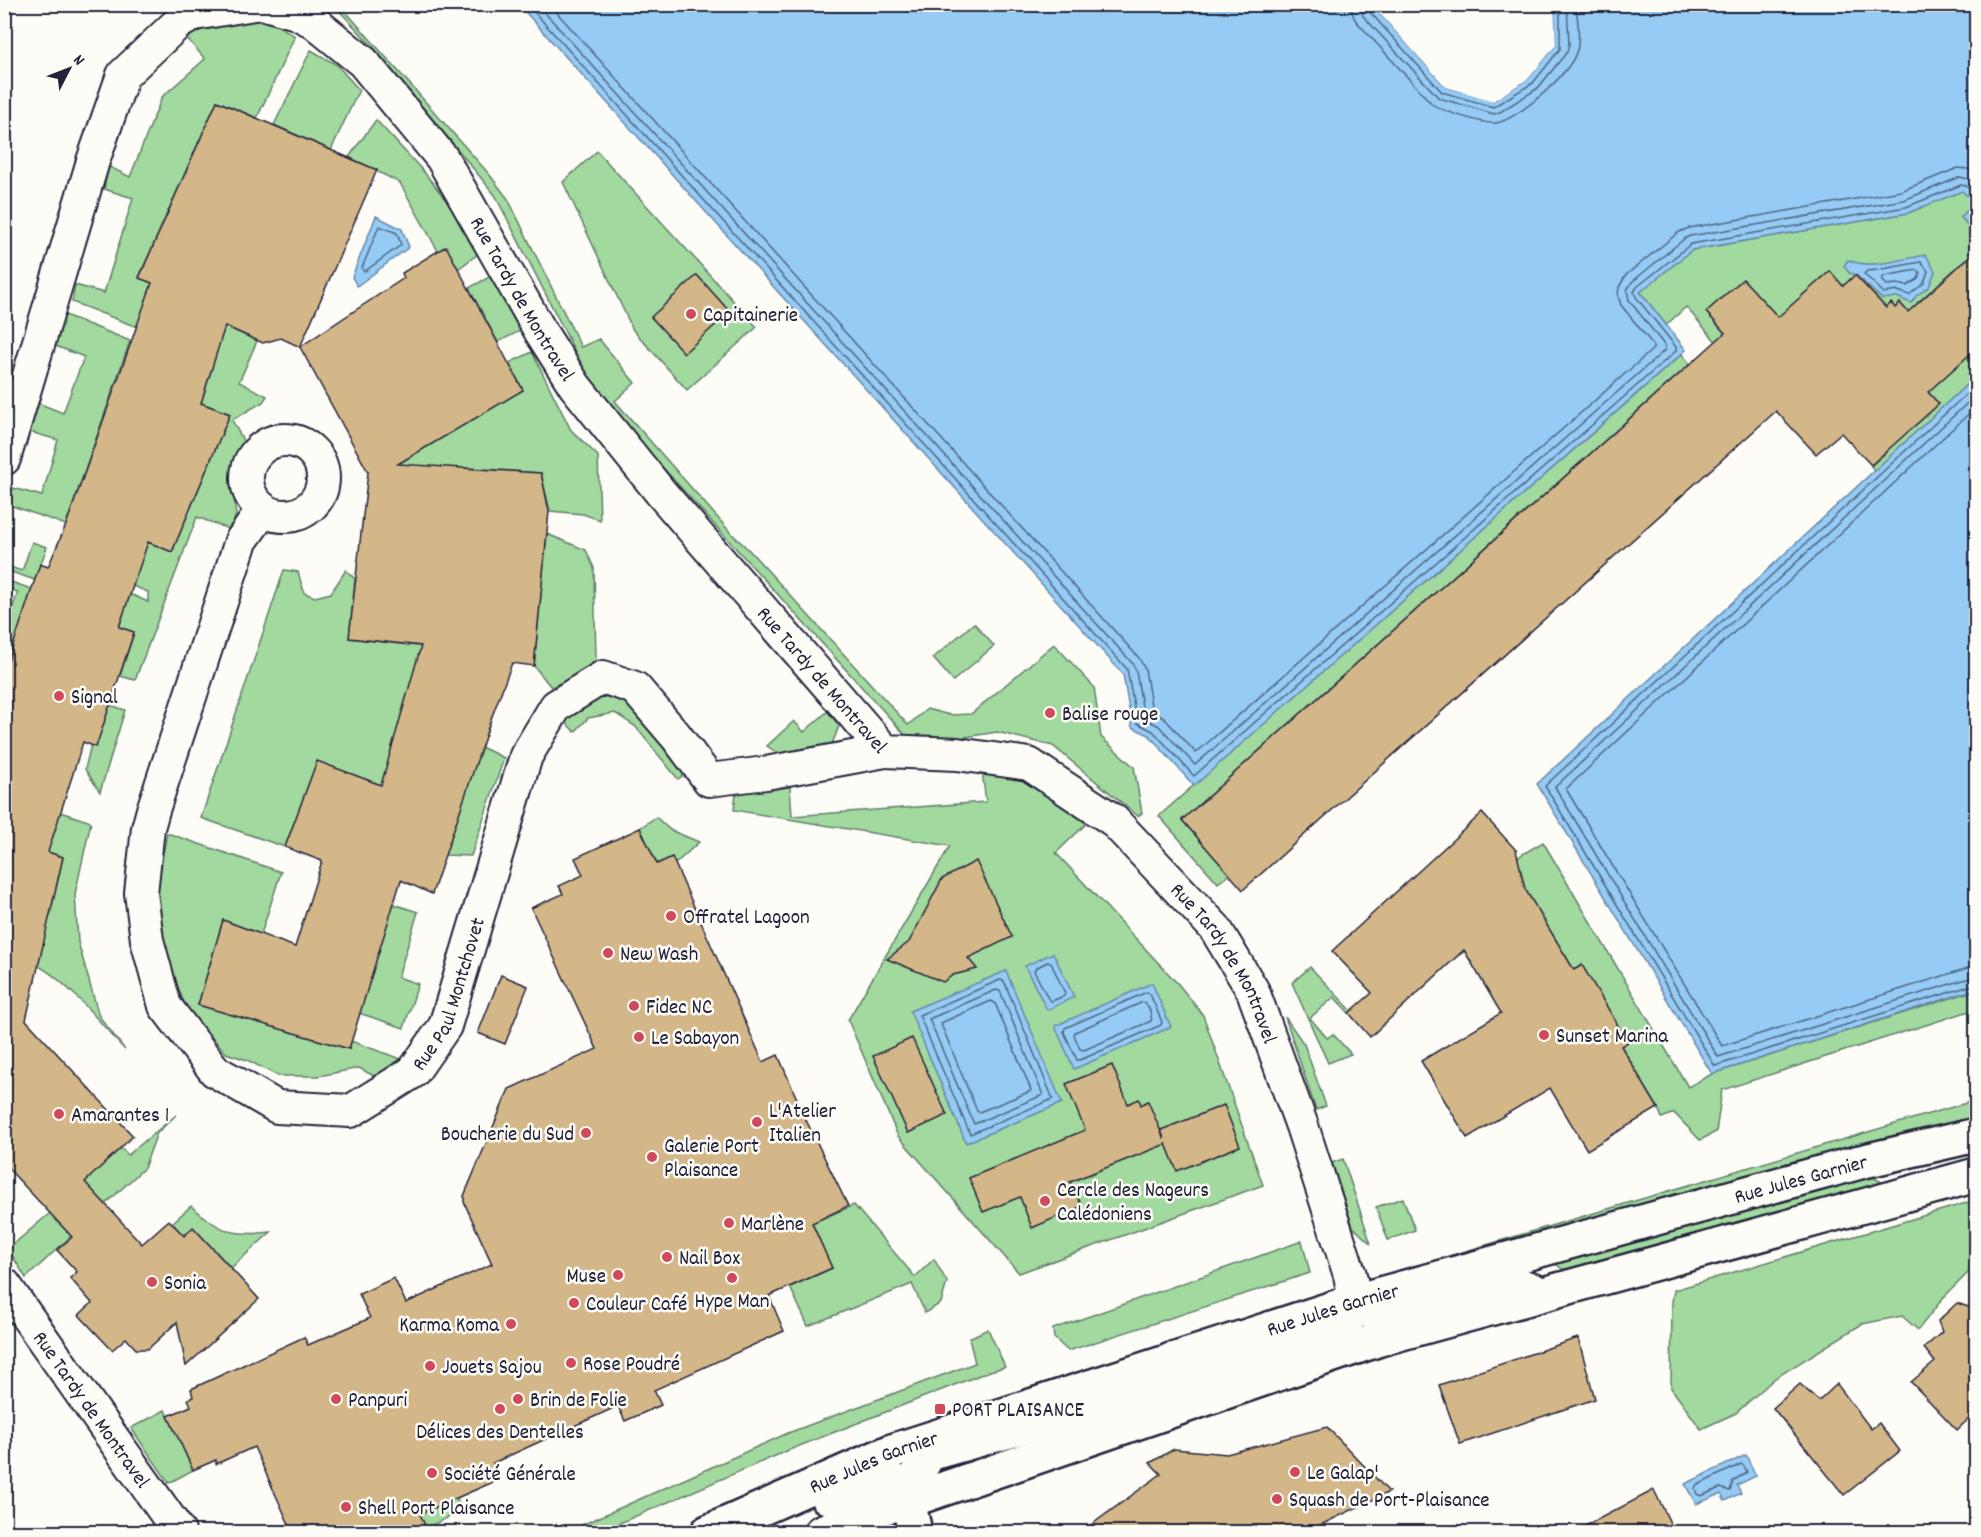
<svg xmlns="http://www.w3.org/2000/svg" width="1981" height="1537" viewBox="0 0 1981 1537" font-family="Dekko,sans-serif">
	<rect width="100%" height="100%" fill="#fdfcf7"/>
	<filter id="ink" filterUnits="userSpaceOnUse"><feTurbulence type="fractalNoise" baseFrequency=".0167" numOctaves="2"/><feDisplacementMap in="SourceGraphic" scale="12" xChannelSelector="R" yChannelSelector="G"/><feConvolveMatrix kernelMatrix="1 2 1 2 8 2 1 2 1" color-interpolation-filters="sRGB"/></filter>
	<g filter="url(#ink)">
		<g fill="#a1d99e" stroke="#627e6c" stroke-width="1.5">
			<path d="M334,5H340L489,174L508,199L581,347L599,339L635,383L615,401L731,533L749,550L908,725L927,709L950,715L971,714L1054,644L1094,687L1101,737L1134,767L1142,813L1138,816L1053,746L997,732L927,743L908,738L614,414L586,373L495,195L374,48Z"/>
			<path d="M267,19L295,36L257,118L217,101L139,277L164,289L220,324L257,341L239,382L267,396L263,402L232,420L246,446L231,468L236,515L231,530L197,517L135,680L120,676L134,633L119,627L130,594L148,602V592L113,578L142,540L172,552L230,414L201,403L215,357L72,302L75,285L104,293L133,198L104,189L108,166L130,177L162,97L205,59L184,35L235,20Z"/>
			<path d="M311,50L337,65L359,90L331,150L274,125Z"/>
			<path d="M376,120L423,171L456,212L478,254L458,269L446,247L438,251L400,183L349,157Z"/>
			<path d="M597,151L757,327L687,390L633,330L563,182Z"/>
			<path d="M1962,190L1976,203L1961,217L1976,235V271L1966,259L1917,303L1922,309L1920,325L1900,303L1895,308L1891,303L1886,308L1856,275L1843,286L1830,271L1803,295L1795,336L1743,279L1706,312L1780,394L1745,375L1686,307L1666,325L1640,292L1692,250L1908,213Z"/>
			<path d="M491,276L520,331L498,342L469,288Z"/>
			<path d="M65,315L130,341L66,525L7,504L13,488L42,496L58,440L30,432L38,403L63,413L84,357L53,345Z"/>
			<path d="M1976,348V376L1875,471L1871,466L1888,451L1885,447L1918,423L1938,405L1928,392Z"/>
			<path d="M532,352L571,430L598,456L600,520L583,514L550,511L541,473L471,468L369,466L523,390L509,363Z"/>
			<path d="M1682,354L1690,364L1182,820L1230,874L1218,883L1159,816Z"/>
			<path d="M547,534L586,550L594,568L596,660L575,677L551,687L534,666Z"/>
			<path d="M32,542L47,547L35,580L5,570L4,565L22,571Z"/>
			<path d="M284,570L298,572L304,593L315,597L331,593L346,570L355,579L349,638L417,646L457,641L381,785L317,762L285,847L201,818Z"/>
			<path d="M5,580L32,589L5,673V620L8,621L18,592L5,588Z"/>
			<path d="M974,623L994,646L953,681L933,658Z"/>
			<path d="M598,696L620,699L638,714L687,773L678,779L635,726L615,713L588,718L575,732L564,721L581,704Z"/>
			<path d="M110,705L125,710L100,792L85,769L91,745L96,746Z"/>
			<path d="M828,711L839,726L832,744L780,755L767,746L794,721L804,732Z"/>
			<path d="M481,747L504,758L471,856L445,855Z"/>
			<path d="M982,771L1021,774L1062,799L1088,822L1056,853L1179,985L1203,1015L1263,1185L1019,1273L898,1136L848,1020L950,846L734,810L736,793L790,787L792,816L986,802Z"/>
			<path d="M54,810L91,822L75,894L78,942L99,1016L125,1050C103,1026 57,968 28,962L50,916L63,857L43,851Z"/>
			<path d="M656,817L670,830L699,842L675,864L672,857L657,864L640,828Z"/>
			<path d="M167,833L281,872L261,934L223,920L198,1005L349,1049L351,1041L401,1059L376,1077L359,1068L319,1076H278L247,1060L226,1053L187,1009L168,963L160,914L157,885Z"/>
			<path d="M1543,842L1688,1087L1712,1074L1976,990V1009L1722,1090L1716,1132L1700,1140L1674,1113L1662,1118L1658,1108L1621,1046L1582,965L1574,970L1537,909L1459,955L1437,932L1521,855Z"/>
			<path d="M393,904L418,912L398,977L418,984L404,1028L359,1013Z"/>
			<path d="M1310,967L1352,1011L1349,1013L1334,997L1310,1018L1327,1038L1333,1034L1351,1054L1328,1063L1292,983Z"/>
			<path d="M1285,1017L1304,1044L1326,1106L1316,1110Z"/>
			<path d="M1976,1100V1126L1400,1279L1395,1272Z"/>
			<path d="M176,1115L157,1133L144,1168L26,1278L8,1249L50,1213L121,1148L128,1155Z"/>
			<path d="M1343,1159L1371,1244L1353,1227L1332,1163Z"/>
			<path d="M1866,1173L1885,1184L1567,1272L1551,1261Z"/>
			<path d="M1403,1198L1415,1230L1388,1240L1376,1207Z"/>
			<path d="M1976,1200V1265L1943,1298L1918,1330L1902,1316L1862,1324L1775,1378L1736,1413L1701,1429L1671,1388L1672,1302L1674,1290Z"/>
			<path d="M854,1205L915,1277L934,1259L947,1282L941,1303L925,1313L912,1284L808,1326L790,1287L832,1268L812,1223Z"/>
			<path d="M191,1206C219,1231 233,1237 271,1232L231,1268L194,1228L184,1236L172,1223Z"/>
			<path d="M1302,1241L1310,1273L1068,1351L1054,1338L1053,1329Z"/>
			<path d="M988,1329L1005,1367L990,1371L789,1450L599,1532H566L788,1433L975,1363L969,1338Z"/>
			<path d="M165,1410L193,1470L169,1483L131,1428Z"/>
			<path d="M450,1484L462,1511L426,1528L414,1501Z"/>
		</g>
		<g fill="#95cbf4" stroke="#6787aa" stroke-width="1.5">
			<path d="M519,5H1372L1446,87L1493,101L1529,78L1556,45L1554,5H1976V235L1961,217L1975,203L1962,191L1908,213L1692,250L1640,292L1686,350L1194,786L1149,735L1132,727L1123,674Z"/>
			<path d="M376,216L402,229L409,247L357,286L352,277Z"/>
			<path d="M1926,255L1935,271L1929,287L1917,295L1911,303L1897,297L1882,299L1856,275L1849,273L1844,266L1848,260C1870,270 1902,259 1926,255Z"/>
			<path d="M1976,376V989L1712,1074L1537,784Z"/>
			<path d="M1053,953L1074,997L1047,1010L1025,966Z"/>
			<path d="M1006,971L1062,1103L966,1143L910,1011Z"/>
			<path d="M1152,983L1171,1027L1074,1069L1055,1026Z"/>
			<path d="M1746,1455L1756,1476L1737,1485L1741,1493L1725,1501L1721,1494L1696,1504L1685,1484Z"/>
		</g>
		<path fill="#fdfcf7" d="M1376,4L1448,85L1493,98L1527,76L1553,44L1551,4L1554,5L1556,45L1529,78L1493,101L1446,87L1372,5Z"/>
		<g fill="none" stroke-linecap="round" stroke-linejoin="round">
			<g stroke="#506685" stroke-width="1.5">
				<path d="M527,4L1127,669L1137,723L1153,731L1194,776L1676,351V347L1636,297L1634,292L1637,287L1691,244L1906,207L1961,185L1966,186L1976,196"/>
				<path d="M537,4L1133,664L1136,671L1144,718L1159,726L1195,765L1665,350V346L1629,300L1627,290L1632,282L1684,239L1690,236L1904,200L1960,177L1968,179L1976,185"/>
				<path d="M549,4L1139,658L1145,669L1152,711L1165,719L1196,753L1653,349V345L1621,305L1618,296L1619,287L1626,275L1679,232L1689,228L1901,191L1958,168L1968,169L1976,173"/>
				<path d="M1351,4L1352,13L1356,21L1432,104C1442,111 1485,125 1497,123C1520,118 1571,73 1577,50C1581,37 1577,19 1576,4"/>
				<path d="M1360,4L1363,16L1439,98L1494,114L1500,112L1538,88L1567,52L1569,44L1567,4"/>
				<path d="M1368,4L1369,11L1442,92L1493,107L1533,83L1560,49V4"/>
				<path d="M379,226L397,233L401,245L364,272L362,268Z"/>
				<path d="M1921,262L1928,271L1924,283L1909,295L1898,291L1884,293L1864,274L1867,271L1877,270Z"/>
				<path d="M1917,270L1920,273L1918,279L1907,286L1897,284L1887,285L1882,280L1884,276Z"/>
				<path d="M1976,385L1545,786L1715,1066L1976,984"/>
				<path d="M1976,395L1555,787L1718,1057L1976,976"/>
				<path d="M1976,407L1566,789L1722,1046L1968,968L1976,967"/>
				<path d="M1047,962L1051,963L1065,993L1064,996L1052,1001L1049,1000L1034,971L1036,968Z"/>
				<path d="M1000,980L1004,981L1053,1099L970,1134L919,1015Z"/>
				<path d="M996,990L1000,991L1043,1095L974,1124L929,1019Z"/>
				<path d="M1147,992L1150,994L1162,1022L1161,1025L1080,1060H1077L1064,1032L1065,1028Z"/>
				<path d="M991,1001L995,1003L1031,1090L1029,1092L979,1112L977,1111L941,1024L943,1022Z"/>
				<path d="M1143,1002C1148,1004 1153,1016 1151,1021L1084,1050L1080,1049L1074,1035L1075,1032Z"/>
				<path d="M1741,1464L1744,1466L1747,1472L1733,1481L1730,1491L1720,1488L1701,1496L1697,1494L1695,1489L1696,1486Z"/>
			</g>
		</g>
		<g fill="#d4b789" stroke="#22223b" stroke-width="1.5">
			<path d="M217,101L377,170L300,347L281,338L263,343L225,326L201,403L230,414L172,552L148,542L119,627L134,632L96,747L83,742L48,852L63,857L26,1020L133,1136L85,1182L142,1244L169,1220L184,1236L193,1227L259,1299L186,1366L177,1322L148,1349H136L126,1338L112,1350L79,1315L92,1303L70,1278L77,1272L57,1250L72,1237L4,1164V673L40,564L48,567L66,525L152,283L139,278Z"/>
			<path d="M446,246L523,390L398,464L541,473L549,511L534,666L512,663L491,719L432,894L401,880L349,1049L198,1005L223,920L295,947L322,861L285,847L317,761L381,785L421,646L349,638L368,472L300,347L404,278L402,273Z"/>
			<path d="M1977,250V348L1928,392L1939,404L1871,465L1841,433L1816,454L1776,411L1243,890L1182,820L1725,333L1706,312L1743,279L1778,317L1830,271L1843,286L1855,275L1886,308L1891,303L1895,308L1900,303L1908,312Z"/>
			<path d="M697,275L730,312L684,353L651,317Z"/>
			<path d="M1482,813L1516,850L1525,889L1574,970L1582,965L1628,1042L1621,1046L1658,1108L1587,1150L1550,1088L1467,1138L1421,1061L1501,1013L1464,950L1370,1037L1349,1013L1372,993L1332,951Z"/>
			<path d="M640,828L657,864L672,857L763,1062L778,1055L807,1122L848,1206L812,1223L832,1268L769,1296L784,1331L654,1390L661,1405L625,1421L618,1406L493,1463L500,1479L420,1514L428,1533H293L254,1447L216,1464V1460L193,1470L168,1416L191,1406L188,1399L193,1397L191,1389L304,1337L308,1345L370,1318L359,1294L394,1278L406,1303L492,1264L464,1202V1196L509,1089L597,1049L531,908L563,894L559,886L583,875L575,858Z"/>
			<path d="M976,861L1012,937L968,958L977,969L953,975L943,982L887,959L909,942L942,879Z"/>
			<path d="M501,975L528,986L505,1044L478,1033Z"/>
			<path d="M912,1038L947,1115L908,1133L873,1056Z"/>
			<path d="M1112,1065L1128,1104L1139,1099L1141,1105L1148,1101L1164,1139L1161,1130L1224,1105L1240,1146L1177,1171L1166,1144L1070,1182L1082,1206L1032,1228L1020,1197L983,1212L969,1178L1085,1130L1066,1084Z"/>
			<path d="M1957,1303L1977,1310V1411L1957,1430L1911,1382L1935,1362L1924,1348L1942,1332L1938,1321Z"/>
			<path d="M1578,1338L1595,1399L1460,1444L1439,1385Z"/>
			<path d="M1800,1384L1819,1401L1837,1384L1871,1429L1879,1423L1900,1451L1844,1495L1773,1408Z"/>
			<path d="M1327,1427L1389,1492L1304,1533H1080L1161,1474L1150,1463L1174,1449L1227,1454Z"/>
			<path d="M1654,1490L1675,1533H1572Z"/>
		</g>
		<g fill="none" stroke-linecap="round" stroke-linejoin="round">
			<defs>
				<g id="minor">
					<path id="s1" d="M265,4L296,13L314,22L363,62L442,158L542,334L575,386L662,494L885,751L957,754L1029,764L1113,820L1215,928L1253,991L1302,1126L1350,1275L1355,1301L1343,1334L1182,1388L1152,1417"/>
					<circle cx="285" cy="478" r="38"/>
					<path d="M4,459L93,161L123,75L178,23L194,14L254,4"/>
					<path id="s2" d="M263,510L241,541L153,810L148,828L141,893L147,940L165,1006L215,1071L277,1107L351,1111L413,1072L445,1026L526,756L556,706L603,677L635,688L676,736L709,780L766,773L885,751"/>
					<path id="s3" d="M4,1284L179,1532"/>
					<path d="M1355,1301L1380,1319L1518,1284L1534,1290"/>
				</g>
				<g id="tertiary">
					<path d="M827,1497L871,1478L892,1480L908,1501L915,1532"/>
					<path d="M908,1501L912,1483L929,1454L1133,1396L1171,1360"/>
				</g>
				<g id="primary">
					<path id="s4" d="M708,1532L892,1451L1355,1301L1860,1162L1976,1135"/>
					<path d="M821,1532L878,1509L908,1501L1380,1339L1976,1175"/>
				</g>
			</defs>
			<use href="#minor" stroke="#22223b" stroke-width="36"/>
			<use href="#tertiary" stroke="#22223b" stroke-width="38"/>
			<use href="#primary" stroke="#22223b" stroke-width="38"/>
			<use href="#minor" stroke="#fdfcf7" stroke-width="32"/>
			<use href="#tertiary" stroke="#fdfcf7" stroke-width="33"/>
			<use href="#primary" stroke="#fdfcf7" stroke-width="33"/>
		</g>
	</g>
	<g fill="#d1495b" stroke="#fdfcf7" stroke-width="2">
		<circle cx="691" cy="314" r="6"/>
		<circle cx="59" cy="696" r="6"/>
		<circle cx="1050" cy="713" r="6"/>
		<circle cx="671" cy="916" r="6"/>
		<circle cx="608" cy="953" r="6"/>
		<circle cx="634" cy="1006" r="6"/>
		<circle cx="1544" cy="1035" r="6"/>
		<circle cx="639" cy="1037" r="6"/>
		<circle cx="59" cy="1114" r="6"/>
		<circle cx="757" cy="1122" r="6"/>
		<circle cx="586" cy="1133" r="6"/>
		<circle cx="652" cy="1157" r="6"/>
		<circle cx="1045" cy="1201" r="6"/>
		<circle cx="729" cy="1223" r="6"/>
		<circle cx="667" cy="1257" r="6"/>
		<circle cx="618" cy="1275" r="6"/>
		<circle cx="732" cy="1278" r="6"/>
		<circle cx="152" cy="1282" r="6"/>
		<circle cx="574" cy="1303" r="6"/>
		<circle cx="511" cy="1324" r="6"/>
		<circle cx="571" cy="1363" r="6"/>
		<circle cx="430" cy="1366" r="6"/>
		<circle cx="336" cy="1399" r="6"/>
		<circle cx="518" cy="1399" r="6"/>
		<circle cx="500" cy="1409" r="6"/>
		<rect x="934" y="1403" width="12" height="12" rx="3"/>
		<circle cx="1295" cy="1472" r="6"/>
		<circle cx="432" cy="1473" r="6"/>
		<circle cx="1277" cy="1499" r="6"/>
		<circle cx="346" cy="1507" r="6"/>
	</g>
	<g text-anchor="middle" stroke-width="5" stroke-linejoin="round" paint-order="stroke">
		<g font-size="21" fill="#22223b" stroke="#fdfcf7">
			<text dy="7" stroke="none"><textPath href="#s1" startOffset="402">Rue Tardy de Montravel</textPath></text>
			<text dy="7" stroke="none"><textPath href="#s1" startOffset="888">Rue Tardy de Montravel</textPath></text>
			<text dy="7" stroke="none"><textPath href="#s1" startOffset="1412">Rue Tardy de Montravel</textPath></text>
			<text dy="7" stroke="none"><textPath href="#s2" startOffset="909">Rue Paul Montchovet</textPath></text>
			<text dy="7" stroke="none"><textPath href="#s4" startOffset="1150">Rue Jules Garnier</textPath></text>
			<text dy="7" stroke="none"><textPath href="#s4" startOffset="664">Rue Jules Garnier</textPath></text>
			<text dy="7" stroke="none"><textPath href="#s3" startOffset="153">Rue Tardy de Montravel</textPath></text>
			<text dy="7" stroke="none"><textPath href="#s4" startOffset="180">Rue Jules Garnier</textPath></text>
		</g>
		<g font-size="21" fill="#22223b" stroke="#fdfcf7" text-anchor="start">
			<text x="703" y="321">Capitainerie</text>
			<text x="71" y="703">Signal</text>
			<text x="1062" y="720">Balise rouge</text>
			<text x="683" y="923">Offratel Lagoon</text>
			<text x="620" y="960">New Wash</text>
			<text x="646" y="1013">Fidec NC</text>
			<text x="1556" y="1042">Sunset Marina</text>
			<text x="651" y="1044">Le Sabayon</text>
			<text x="769" y="1117">L'Atelier<tspan x="769" dy="24">Italien</tspan></text>
			<text x="71" y="1121">Amarantes 1</text>
			<text x="574" y="1140" text-anchor="end">Boucherie du Sud</text>
			<text x="664" y="1152">Galerie Port<tspan x="664" dy="24">Plaisance</tspan></text>
			<text x="1057" y="1196">Cercle des Nageurs<tspan x="1057" dy="24">Calédoniens</tspan></text>
			<text x="741" y="1230">Marlène</text>
			<text x="679" y="1264">Nail Box</text>
			<text x="606" y="1282" text-anchor="end">Muse</text>
			<text x="164" y="1289">Sonia</text>
			<text x="732" y="1307" text-anchor="middle">Hype Man</text>
			<text x="586" y="1310">Couleur Café</text>
			<text x="499" y="1331" text-anchor="end">Karma Koma</text>
			<text x="583" y="1370">Rose Poudré</text>
			<text x="442" y="1373">Jouets Sajou</text>
			<text x="348" y="1406">Panpuri</text>
			<text x="530" y="1406">Brin de Folie</text>
			<text x="952" y="1416">PORT PLAISANCE</text>
			<text x="500" y="1438" text-anchor="middle">Délices des Dentelles</text>
			<text x="1307" y="1479">Le Galap'</text>
			<text x="444" y="1480">Société Générale</text>
			<text x="1289" y="1506">Squash de Port-Plaisance</text>
			<text x="358" y="1514">Shell Port Plaisance</text>
		</g>
	</g>
	<rect width="1981" height="1537" fill="none" stroke="#fdfcf7" stroke-width="24"/>
	<rect x="12" y="12" width="1957" height="1513" fill="none" stroke="#22223b" stroke-width="2" filter="url(#ink)"/>
	<g transform="translate(69 69) rotate(48)" stroke="#fdfcf7" stroke-width="4.5" paint-order="stroke">
	<path d="M0-4.5L10 22L0 15L-10 22Z" fill="#22223b"/>
	<text y="-9" font-size="16" font-weight="bold" text-anchor="middle" fill="#22223b">N</text>
	</g>
</svg>
